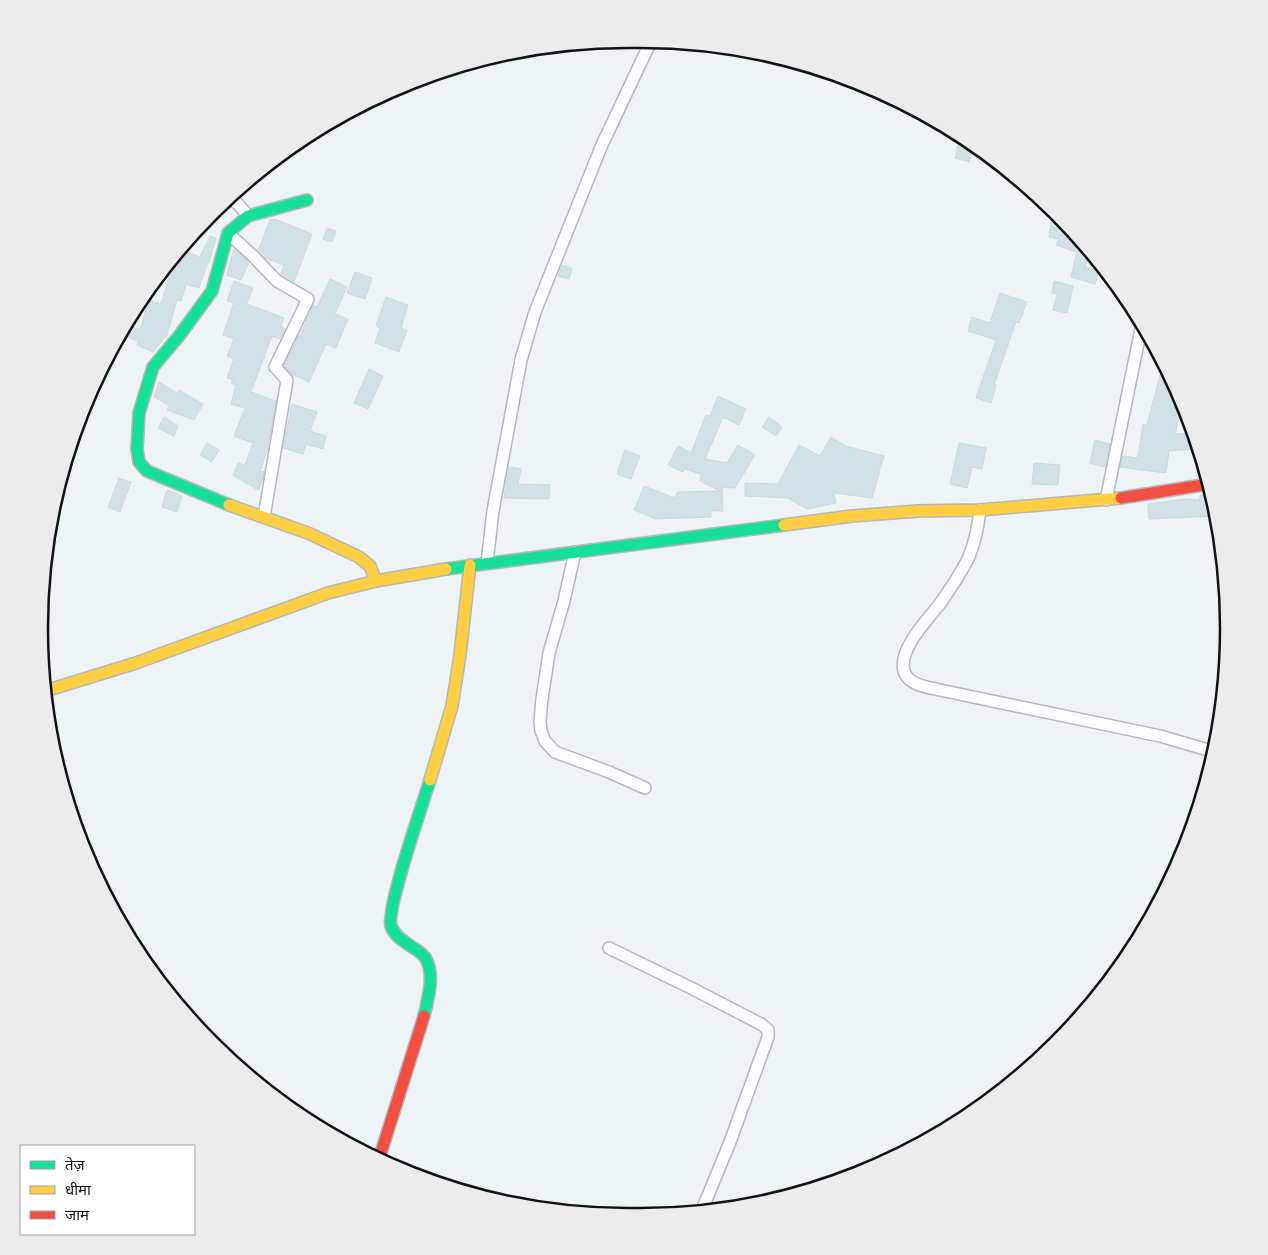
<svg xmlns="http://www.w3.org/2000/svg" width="1268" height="1255" viewBox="0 0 1268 1255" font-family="Karla,'Noto Sans Devanagari',sans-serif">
	<rect width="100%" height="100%" fill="#eef4f6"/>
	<g fill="#d1e1e6" stroke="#d1d6d8">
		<path d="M961,134L973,143L969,162L955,158Z"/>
		<path d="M275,219L312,234L294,282L281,274L284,265L265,258L258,251L270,220Z"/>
		<path d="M1051,222L1069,225L1096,259L1089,256L1085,267L1099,271L1095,284L1071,277L1077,252L1056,245L1059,239L1049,237Z"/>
		<path d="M327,228L336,231L332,242L323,239Z"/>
		<path d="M210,236L216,238L209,263L208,262L199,288L186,284L181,301L177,300L167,335L153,352L137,345L138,341L120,334L125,324L140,330L149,300L161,304L172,268L166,266L180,249L200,257Z"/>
		<path d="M234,249L249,262L241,280L227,275Z"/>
		<path d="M562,265L572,269L569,279L558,276Z"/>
		<path d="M355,272L372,278L365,299L347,293Z"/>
		<path d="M330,279L347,287L335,314L348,319L336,348L326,344L309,382L292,374L284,366L299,335L300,336L313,305L317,307Z"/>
		<path d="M234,281L253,288L247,304L284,318L281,327L285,329L280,339L272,336L251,392L276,401L267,451L260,471L264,472L263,478L258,490L233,475L238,463L245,465L253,443L234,436L245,408L231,404L236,385L231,383L233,380L227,378L234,359L227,356L234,339L223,335L234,303L227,301Z"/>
		<path d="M1054,281L1073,286L1067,313L1053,310L1057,294L1052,293Z"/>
		<path d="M1000,293L1027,302L1019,323L1016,322L994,385H996L991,403L976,398L996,340L968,331L972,317L990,323Z"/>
		<path d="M386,297L408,305L401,328L407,330L399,352L375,343L380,328L376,326Z"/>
		<path d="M369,369L383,376L368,409L354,403Z"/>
		<path d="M1160,375L1171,378L1183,399L1175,434L1194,433L1196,449L1169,451L1166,473L1120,467L1123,456L1138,458L1143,424L1147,425Z"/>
		<path d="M159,382L177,393L179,390L203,404L194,420L167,410L170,406L154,397Z"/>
		<path d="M718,396L746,409L739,425L723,417L705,459L727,463L738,445L755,455L735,488L722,487L723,511H711V517L656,519L634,510L644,486L675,498L677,492L720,491L700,481L701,474L685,469L683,472L668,465L678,446L691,453L706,415L710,416Z"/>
		<path d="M292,404L317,412L310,431L326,436L323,449L306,444L303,454L283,448Z"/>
		<path d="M164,417L178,426L174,436L158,428Z"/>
		<path d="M769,417L782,427L776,436L762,427Z"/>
		<path d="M831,437L846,446L884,456L872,498L834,493L836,503L807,509L788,498L745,496V483L778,484L799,445L820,456Z"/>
		<path d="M1095,440L1110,444L1105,467L1090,463Z"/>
		<path d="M207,443L219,450L212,462L200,455Z"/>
		<path d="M959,443L986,448L982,469L972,467L967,488L950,484Z"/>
		<path d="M625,450L640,456L631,479L617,474Z"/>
		<path d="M1034,463L1060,465L1058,485L1032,484Z"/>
		<path d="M509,467L521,469L518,484L550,485L549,499L504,498Z"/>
		<path d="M119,478L131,482L120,512L108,507Z"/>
		<path d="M167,490L182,496L177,512L162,507Z"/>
		<path d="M1212,493L1218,516L1149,519L1148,504L1186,499L1200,500V495Z"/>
	</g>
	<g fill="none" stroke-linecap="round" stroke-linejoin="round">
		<defs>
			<g id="street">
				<path d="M228,197L238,204L248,216"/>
				<path d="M228,233L252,255L277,281L308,299L275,367L287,380L264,517"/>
				<path d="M1106,500L1142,324"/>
				<path d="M980,510C978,528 975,543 968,559C960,574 949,591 939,605C927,620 898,650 904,671C908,685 927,687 940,690L1160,736L1215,752"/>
				<path d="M575,552L564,601L549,653L542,699L540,721L541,731L545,741L555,752L609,772L645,788"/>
				<path d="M487,563L493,511L521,360L535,312L601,147L651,41"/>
				<path d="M609,948L691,988L761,1024L768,1030V1037L730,1142L702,1210"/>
			</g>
			<g id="fast">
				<path d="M229,505L147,471L139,462L137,449L139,413L153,367L179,336L212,291L228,233L248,216L307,200"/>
				<path d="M446,569L784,525"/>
				<path d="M424,1016C428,999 435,975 426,959C423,953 415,949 409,945C402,940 394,935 391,926C386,909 423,803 430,780"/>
			</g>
			<g id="slow">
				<path d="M229,505L308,533L359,557L370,566L376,581"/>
				<path d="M784,525L852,516L918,511L980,510L1121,498"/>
				<path d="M45,691L136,663L328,593L376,581L446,569"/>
				<path d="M430,780L452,706L460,655L470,565"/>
			</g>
			<g id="jam">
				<path d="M1121,498L1209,484"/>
				<path d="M379,1159L424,1016"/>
			</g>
		</defs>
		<use href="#street" stroke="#b3b8b9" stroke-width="14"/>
		<use href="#fast" stroke="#b3b8b9" stroke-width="14"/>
		<use href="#slow" stroke="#b3b8b9" stroke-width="14"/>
		<use href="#jam" stroke="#b3b8b9" stroke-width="14"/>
		<use href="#street" stroke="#fcfdfe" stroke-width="11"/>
		<use href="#fast" stroke="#16e098" stroke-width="11"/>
		<use href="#slow" stroke="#ffcf43" stroke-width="11"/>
		<use href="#jam" stroke="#f24e42" stroke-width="11"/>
	</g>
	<path d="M0 0H1268V1255H0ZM628 48H640A580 580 0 0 1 1220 628V628A580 580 0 0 1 640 1208H628A580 580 0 0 1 48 628V628A580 580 0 0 1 628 48Z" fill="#ececec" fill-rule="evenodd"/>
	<path fill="none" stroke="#101314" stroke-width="2.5" d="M628 48H640A580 580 0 0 1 1220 628V628A580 580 0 0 1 640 1208H628A580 580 0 0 1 48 628V628A580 580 0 0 1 628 48Z"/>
	<rect x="20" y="1145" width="175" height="90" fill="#ffffff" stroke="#9fa1a1"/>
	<rect x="30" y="1161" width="25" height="8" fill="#16e098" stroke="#9fa1a1"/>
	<text x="65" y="1170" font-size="15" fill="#101314">तेज़</text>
	<rect x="30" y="1186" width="25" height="8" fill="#ffcf43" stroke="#9fa1a1"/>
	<text x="65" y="1195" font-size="15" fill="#101314">धीमा</text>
	<rect x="30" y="1211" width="25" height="8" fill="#f24e42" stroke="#9fa1a1"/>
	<text x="65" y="1220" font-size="15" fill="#101314">जाम</text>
</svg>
